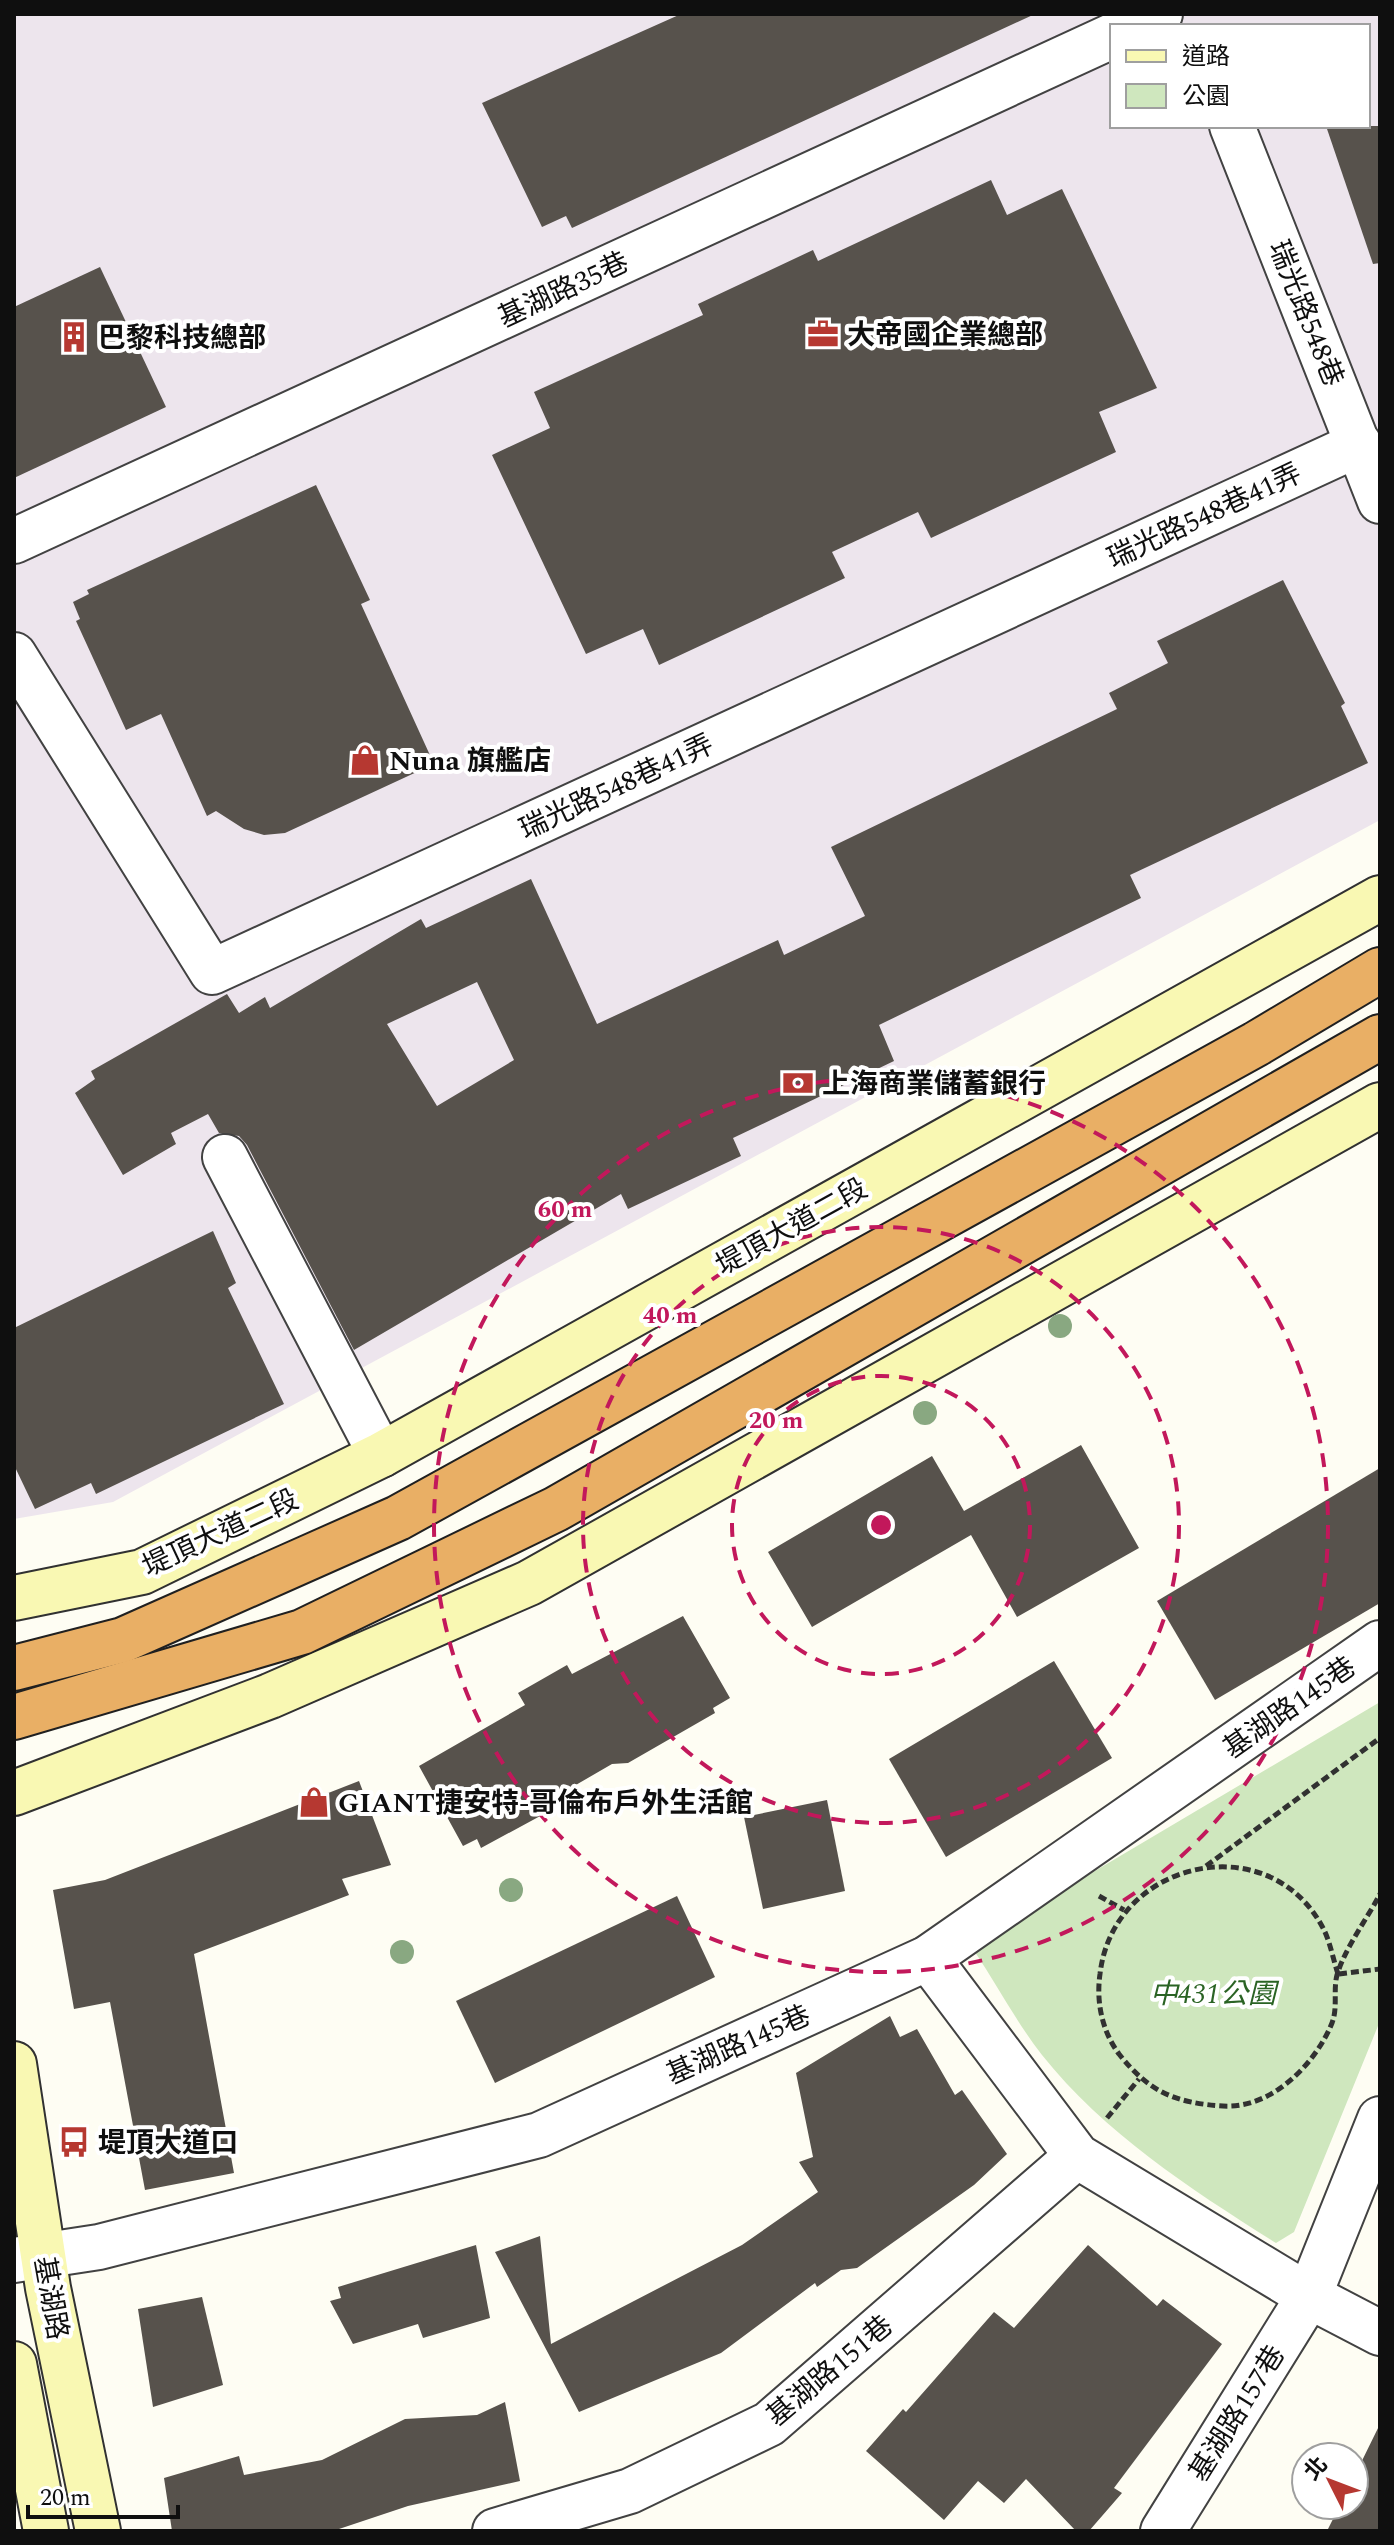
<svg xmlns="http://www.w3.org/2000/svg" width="1394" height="2545" viewBox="0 0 1394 2545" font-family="Spectral,'Noto Sans TC',serif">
	<rect width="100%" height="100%" fill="#fefdf3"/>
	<path fill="#ede5ed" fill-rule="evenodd" d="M14,14H1380V820L113,1502L14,1519ZM1112,26H1368V126H1112Z"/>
	<path fill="#cfe7be" d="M1380,1702V2021L1294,2232L1276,2243C1192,2190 1105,2134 1042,2055C1017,2023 997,1985 975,1952L980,1939Z"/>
	<g fill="#57524c" fill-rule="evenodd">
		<path d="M681,14H1035L572,228L566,216L542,227L482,103Z"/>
		<path d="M1326,126H1380V263L1373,264Z"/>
		<path d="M991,180L1007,215L1062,189L1157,388L1099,412L1116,452L931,538L918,512L832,552L845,578L659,665L643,629L586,654L492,455L550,428L534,392L703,315L698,304L813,250L818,261Z"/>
		<path d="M100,267L166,407L14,478V307Z"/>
		<path d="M316,485L370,600L361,604L434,764L285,833L264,835L244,829L216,811L207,816L161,714L126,730L76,621L80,619L73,602L89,594L87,590Z"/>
		<path d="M1283,580L1345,703L1341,706L1368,763L1130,875L1141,898L879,1025L894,1061L733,1138L741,1156L628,1209L621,1194L354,1350L247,1145L239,1136L219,1133L208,1114L171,1133L176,1144L123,1175L75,1093L95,1079L91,1071L227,994L239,1013L265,997L270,1008L421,919L426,928L531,879L597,1024L778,940L784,955L865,916L831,847L1117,709L1109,693L1168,663L1157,641ZM477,982L514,1060L437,1106L387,1024Z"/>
		<path d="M213,1231L236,1283L228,1288L284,1404L96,1494L91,1483L35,1509L14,1465V1328Z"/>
		<path d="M1081,1445L1139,1548L1017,1617L971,1535L812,1627L768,1552L932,1456L964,1511Z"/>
		<path d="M1380,1468V1603L1215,1700L1157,1601Z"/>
		<path d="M683,1616L730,1698L713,1708L715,1713L628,1763L612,1764L562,1793L566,1802L481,1848L477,1839L463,1846L419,1766L525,1705L518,1693L567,1665L572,1674Z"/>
		<path d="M1054,1661L1112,1758L946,1857L889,1759Z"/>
		<path d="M359,1781L391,1865L342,1879L349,1895L194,1954L234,2173L145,2190L110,2002L74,2009L53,1890L105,1880Z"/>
		<path d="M827,1800L845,1891L763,1909L744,1817Z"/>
		<path d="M677,1896L715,1977L495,2083L456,2001Z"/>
		<path d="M890,2016L900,2037L917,2029L955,2095L962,2090L1007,2154L974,2185L857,2268L841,2270L817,2287L815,2283L721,2353L579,2412L495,2252L540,2236L551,2344L742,2245L818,2192L799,2162L813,2157L796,2073Z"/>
		<path d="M476,2245L490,2318L423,2338L418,2324L353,2344L330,2301L341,2298L338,2287Z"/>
		<path d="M1088,2245L1157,2306L1163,2299L1222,2344L1114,2488L1122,2493L1089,2531H1076L1026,2479L1004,2503L978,2481L944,2520L866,2451L903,2409L906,2412L994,2312L1014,2328Z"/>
		<path d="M202,2297L223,2385L153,2407L138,2309Z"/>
		<path d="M505,2402L520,2481L408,2506L333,2531H172L164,2478L239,2456L244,2475L322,2460L405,2419L477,2415Z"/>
		<path d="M1380,2424V2531H1327L1340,2505H1354V2477Z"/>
	</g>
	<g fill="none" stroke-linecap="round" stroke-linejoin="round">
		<defs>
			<g id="street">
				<path d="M1134,26L1160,14"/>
				<path d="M1232,126L1380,501"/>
				<path d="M14,541L1112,36"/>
				<path d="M14,655L212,972L1359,444"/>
				<path d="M225,1157L381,1455"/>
				<path d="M928,1958L1077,2156L1309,2296L1380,2333"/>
				<path d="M14,2260L99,2247L539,2135L928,1958L1380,1643"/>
				<path d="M495,2531L630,2491L769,2424L1077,2156"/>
				<path d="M1163,2531L1309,2296L1380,2119"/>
			</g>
			<g id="secondary">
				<path d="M14,1598L142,1572L381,1455L1380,898"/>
				<path d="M14,1793L270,1696L529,1583L1380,1105"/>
				<path d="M14,2064L48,2288L98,2531"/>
				<path d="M14,2364L46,2531"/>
			</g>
			<g id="highway">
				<path d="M14,1668L123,1640L398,1518L1256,1044L1380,970"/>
				<path d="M14,1717L302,1632L556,1509L1380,1037"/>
			</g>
		</defs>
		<use href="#street" stroke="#424242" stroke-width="48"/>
		<use href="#secondary" stroke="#313131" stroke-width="48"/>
		<use href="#highway" stroke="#202020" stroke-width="48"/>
		<g stroke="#313131" stroke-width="5" stroke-dasharray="8 4" stroke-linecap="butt">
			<path d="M1206,1866L1380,1738"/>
			<path d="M1099,1896L1124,1910"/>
			<path d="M1338,1974C1333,1959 1330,1941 1323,1928C1269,1825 1113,1860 1100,1974C1096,2002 1102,2031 1119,2054C1149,2092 1175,2103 1223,2106C1271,2109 1315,2065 1332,2023C1338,2008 1333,1990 1337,1975C1345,1948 1367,1919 1380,1894"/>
			<path d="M1339,1974L1380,1969"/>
			<path d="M1107,2118L1139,2079"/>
		</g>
		<use href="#street" stroke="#fff" stroke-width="44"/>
		<use href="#secondary" stroke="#f9f8b3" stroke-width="44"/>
		<use href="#highway" stroke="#e9af65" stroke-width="44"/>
	</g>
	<g fill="#89a881">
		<circle cx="1060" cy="1326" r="12"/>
		<circle cx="925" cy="1413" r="12"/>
		<circle cx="511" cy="1890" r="12"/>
		<circle cx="402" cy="1952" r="12"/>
	</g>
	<g fill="none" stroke="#c2185b" stroke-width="4" stroke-dasharray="14 10">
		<circle cx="881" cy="1525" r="149"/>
		<circle cx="881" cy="1525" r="298"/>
		<circle cx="881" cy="1525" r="447"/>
	</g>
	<defs>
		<symbol id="office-bare" viewBox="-9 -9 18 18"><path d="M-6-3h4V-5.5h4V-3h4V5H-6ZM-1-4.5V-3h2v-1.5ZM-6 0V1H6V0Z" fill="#b63831" stroke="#fff" stroke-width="2.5" paint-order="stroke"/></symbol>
		<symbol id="building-bare" viewBox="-9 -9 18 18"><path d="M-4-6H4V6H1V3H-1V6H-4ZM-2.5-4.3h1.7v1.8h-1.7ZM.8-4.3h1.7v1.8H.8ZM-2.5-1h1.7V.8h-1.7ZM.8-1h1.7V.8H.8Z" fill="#b63831" stroke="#fff" stroke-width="2.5" paint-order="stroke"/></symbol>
		<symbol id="shop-bare" viewBox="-9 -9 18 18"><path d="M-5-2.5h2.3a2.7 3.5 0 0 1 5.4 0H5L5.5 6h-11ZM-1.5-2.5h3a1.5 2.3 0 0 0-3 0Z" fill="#b63831" stroke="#fff" stroke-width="2.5" paint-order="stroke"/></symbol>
		<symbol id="bank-bare" viewBox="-9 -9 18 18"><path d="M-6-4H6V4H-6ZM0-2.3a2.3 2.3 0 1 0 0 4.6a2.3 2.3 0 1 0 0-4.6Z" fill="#b63831" stroke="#fff" stroke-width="2.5" paint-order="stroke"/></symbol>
		<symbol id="bus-bare" viewBox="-9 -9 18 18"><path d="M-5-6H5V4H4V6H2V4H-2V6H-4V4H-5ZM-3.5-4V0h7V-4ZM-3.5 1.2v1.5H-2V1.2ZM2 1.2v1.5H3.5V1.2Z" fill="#b63831" stroke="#fff" stroke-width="2.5" paint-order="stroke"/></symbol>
	</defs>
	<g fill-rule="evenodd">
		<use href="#office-bare" x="801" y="312" width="44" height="44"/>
		<use href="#building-bare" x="52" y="315" width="44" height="44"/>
		<use href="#shop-bare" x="343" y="738" width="44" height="44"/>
		<use href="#bank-bare" x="776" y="1061" width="44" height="44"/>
		<use href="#shop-bare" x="292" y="1780" width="44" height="44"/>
		<use href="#bus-bare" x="52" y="2120" width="44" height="44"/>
	</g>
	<g text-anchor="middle" stroke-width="8" stroke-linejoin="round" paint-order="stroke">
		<g font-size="28" fill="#0f0f0f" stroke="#fff">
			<text transform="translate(563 289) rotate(-25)" y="10">基湖路35巷</text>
			<text transform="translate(1307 313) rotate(68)" y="10">瑞光路548巷</text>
			<text transform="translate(1204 515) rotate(-25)" y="10">瑞光路548巷41弄</text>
			<text transform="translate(616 786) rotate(-25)" y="10">瑞光路548巷41弄</text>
			<text transform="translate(791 1226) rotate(-29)" y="10">堤頂大道二段</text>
			<text transform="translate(220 1532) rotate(-25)" y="10">堤頂大道二段</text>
			<text transform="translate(1289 1707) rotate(-35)" y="10">基湖路145巷</text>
			<text transform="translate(738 2044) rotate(-24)" y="10">基湖路145巷</text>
			<text transform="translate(52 2298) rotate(80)" y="10">基湖路</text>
			<text transform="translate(829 2370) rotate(-40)" y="10">基湖路151巷</text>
			<text transform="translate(1236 2413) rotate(-58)" y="10">基湖路157巷</text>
		</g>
		<g font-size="28" font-weight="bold" fill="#0f0f0f" stroke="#fff" text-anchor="start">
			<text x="847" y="344">大帝國企業總部</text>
			<text x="98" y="347">巴黎科技總部</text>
			<text x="389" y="770">Nuna 旗艦店</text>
			<text x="822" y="1093">上海商業儲蓄銀行</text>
			<text x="338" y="1812">GIANT捷安特-哥倫布戶外生活館</text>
			<text x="98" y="2152">堤頂大道口</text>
		</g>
		<g font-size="28" font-style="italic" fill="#2a6324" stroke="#fff">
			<text x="1213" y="2003">中431公園</text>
		</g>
	</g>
	<circle cx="881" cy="1525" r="12" fill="#c2185b" stroke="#fff" stroke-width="4"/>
	<g font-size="24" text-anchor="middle" font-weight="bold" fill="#c2185b" stroke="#fff" stroke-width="8" stroke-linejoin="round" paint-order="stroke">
		<text x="565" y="1217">60 m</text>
		<text x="670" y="1323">40 m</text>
		<text x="776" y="1428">20 m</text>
	</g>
	<rect width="1394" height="2545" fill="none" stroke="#0f0f0f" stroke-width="32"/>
	<rect x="1110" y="24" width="260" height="104" fill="#ffffff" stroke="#9f9f9f" stroke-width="2"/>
	<rect x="1126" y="50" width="40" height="12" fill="#f9f8b3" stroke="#9f9f9f" stroke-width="2"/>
	<text x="1182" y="64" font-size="24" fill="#0f0f0f">道路</text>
	<rect x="1126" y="84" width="40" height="24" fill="#cfe7be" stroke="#9f9f9f" stroke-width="2"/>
	<text x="1182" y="104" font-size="24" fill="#0f0f0f">公園</text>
	<g transform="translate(1330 2481) rotate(312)"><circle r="38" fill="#ffffff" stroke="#9f9f9f" stroke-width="2"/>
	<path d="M0-6L14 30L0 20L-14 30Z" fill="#b63831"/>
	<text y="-12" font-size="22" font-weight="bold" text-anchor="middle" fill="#0f0f0f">北</text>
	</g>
	<path d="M28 2505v12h150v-12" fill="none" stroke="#0f0f0f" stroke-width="4"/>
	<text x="40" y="2505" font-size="24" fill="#0f0f0f" stroke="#ffffff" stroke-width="6" paint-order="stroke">20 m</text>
</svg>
